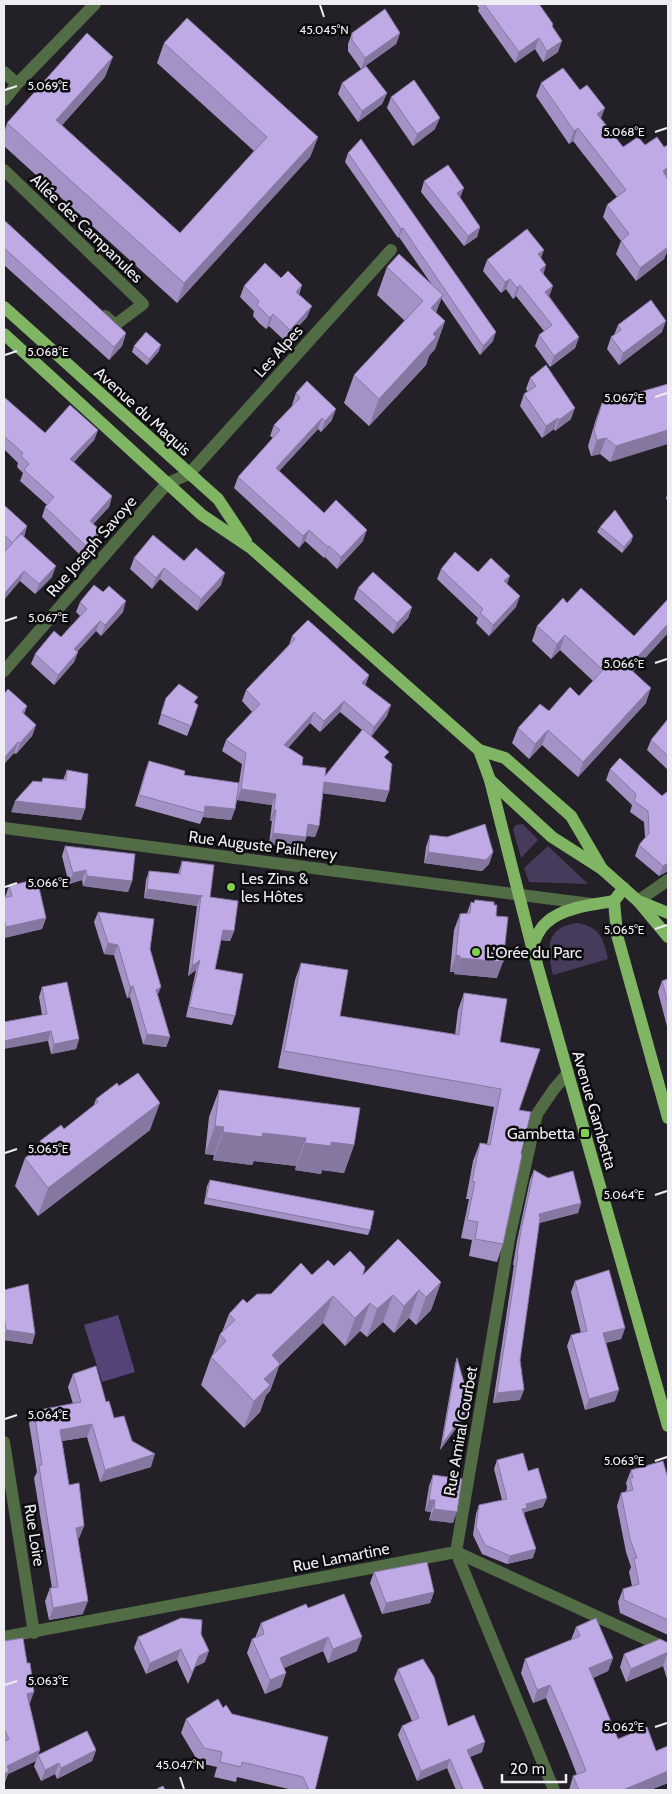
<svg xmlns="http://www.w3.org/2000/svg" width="672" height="1794" viewBox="0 0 672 1794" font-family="Cabin,sans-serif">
	<rect width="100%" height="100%" fill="#232127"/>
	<g fill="#473b5c">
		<path d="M523,824L538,840L521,858L513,829L516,825Z"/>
		<path d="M548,846L588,884L529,882L524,868Z"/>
		<path d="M577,923C600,927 603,938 608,959L553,975C547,951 544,927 577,923Z"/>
	</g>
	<path fill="#554276" d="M118,1315L135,1372L102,1382L84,1325Z"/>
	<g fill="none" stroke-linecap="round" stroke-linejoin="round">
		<g stroke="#526c45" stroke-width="12">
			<path d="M4,72L17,84"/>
			<path d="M4,100L17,84L95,4"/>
			<path d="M4,170L143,304L115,325L105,316"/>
			<path d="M4,671L164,487L168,483L189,474L391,250"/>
			<path d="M4,828L591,904"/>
			<path d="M638,901L668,880"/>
			<path d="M4,1442L34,1633"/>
			<path d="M4,1637L456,1552L668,1649"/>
			<path d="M554,1790L456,1552L509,1239L537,1114L554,1089L568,1073"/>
		</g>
		<g stroke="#80b564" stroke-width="12">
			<path d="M4,307L218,499L246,541"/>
			<path d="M4,334L202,515L251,548L479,750L505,758L571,816L602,869"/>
			<path d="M479,750L490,780L532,947L668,1426"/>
			<path d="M490,780L552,837L602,869L638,901L668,937"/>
			<path d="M624,888L614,901L617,935L668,1118"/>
			<path d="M641,902L668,913"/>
			<path d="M532,947C535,939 539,929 546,923C561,908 594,904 614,901"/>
		</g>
	</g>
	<g fill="#a492c6" fill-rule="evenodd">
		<path d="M476,4H539L552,26L558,52L543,62L535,49L515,63L478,11L479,8Z"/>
		<path d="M352,33H400L396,44L361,69L348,51V44Z"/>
		<path d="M164,43L318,137L310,157L177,303L4,146V133L7,123L105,77L62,125L180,233L254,151L157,63Z"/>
		<path d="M342,83L387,93L382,104L358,122L338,94Z"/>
		<path d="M541,83L601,118L623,147L645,145L664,147L668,145V176L666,177L668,180V252L666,254L664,259L636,281L616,254L621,241L603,217L607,205L617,197L573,141L569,144L536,96Z"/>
		<path d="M391,97L435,129L413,146L387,108Z"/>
		<path d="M348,153L493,341L480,355L441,298L436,313L445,321L435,349L429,356L426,365L369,426L344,403L354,375L405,321L377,295L387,267L432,285L399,237L398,238L345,162Z"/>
		<path d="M424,181L460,198L480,227L477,237L464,246L421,192Z"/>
		<path d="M4,220L126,333L122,346L109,360L4,265Z"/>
		<path d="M541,258L543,274L549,296L579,337L575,348L550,367L535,346L539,335L544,331L516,296L513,299L506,289L501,293L483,271L487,260Z"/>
		<path d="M281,278L302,285L299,295L307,317L285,341L269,326L266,329L259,323L253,316L254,311L240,297L244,286Z"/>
		<path d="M618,325L662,332L619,365L607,349L611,337L614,335Z"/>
		<path d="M134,346L159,351L147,365L132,352Z"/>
		<path d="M530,378L571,419L555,431L554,429L542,438L520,406L524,394L528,392L526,389Z"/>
		<path d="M668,384L610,462L600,454L591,456L588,446L596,419L602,403Z"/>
		<path d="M296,393L332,420L321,432L318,429L279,471L324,513L363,541L337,569L325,557L324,558L305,541L299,548L234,488L238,477L273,438L270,436L274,425L293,406L292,405Z"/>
		<path d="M4,397L45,433L98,430L94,440L74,462L112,496L109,507L93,524L100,530L96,540L82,557L42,517L45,507L47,505L20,481L23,473L17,467L18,463L4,449Z"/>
		<path d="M668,492V502L666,498Z"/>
		<path d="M4,505L27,526L24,537L52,577L35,594L20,581L6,550L4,549Z"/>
		<path d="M600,527L633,536L631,542L622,553L597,532Z"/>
		<path d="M134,558L184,561L221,585L197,611L160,579L152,589L130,569Z"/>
		<path d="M441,569L478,572L507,584L516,607L489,636L476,623L478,618L437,579Z"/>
		<path d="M358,588L412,607L408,618L393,634L354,599Z"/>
		<path d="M80,602L123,612L101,636L96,631L77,652H78L74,662L54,685L31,664L35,654L61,637L80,616L76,612Z"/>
		<path d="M567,603L634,636L668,633L633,671L646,703L578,777L542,745L529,759L512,743L518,728L549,711L579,696L593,681L560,650L551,659L532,641L537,626Z"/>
		<path d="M292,636L369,675L365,686L387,716L371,737L386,759L389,791L385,802L323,793L319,826L315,837L307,836L302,848L269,844L272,821H270L272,805L237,800L235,809L231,820L203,817L200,824L135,806L145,772L149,761L184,775L239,783L242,764L222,751L226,740L252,712L242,701L246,690L289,645ZM340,712L362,730L325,776L302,765L288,748L310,723L320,732Z"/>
		<path d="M4,694L27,706L24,714L36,725L32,736L16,754L14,753L4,764Z"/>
		<path d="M166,698L195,703L191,726L187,736L158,724Z"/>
		<path d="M668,719V770L647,750L651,740Z"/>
		<path d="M610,769L662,796L668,791V871L659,876L635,856L639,845L645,838L644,822L630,812L632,805L606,780Z"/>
		<path d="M67,770L85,809L81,820L11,812L41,782L43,778L63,780Z"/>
		<path d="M430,835L493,852L489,864L482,871L424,863L426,847Z"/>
		<path d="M65,846L132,881L128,892L83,886L82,880L69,884L62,856Z"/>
		<path d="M182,861L210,897L234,931L230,941L221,940L215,969L235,1016L232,1025L186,1017L196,970L188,976L197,906L144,898L146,880L149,871L178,874Z"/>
		<path d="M9,886L46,918L42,929L4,938V898H5V897Z"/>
		<path d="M475,900L494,905L496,916L497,978L454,974L455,972H450L454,930L460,914L467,913L471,902L474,903Z"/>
		<path d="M98,912L150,949L158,995L170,1037L166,1047L143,1044L130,997L127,998L114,955L104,954L94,922Z"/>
		<path d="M301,963L340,1016L455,1035L458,1010L464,993L500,1042L519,1110L521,1154L503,1244L497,1262L469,1256L472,1240L461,1238L469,1199H466L473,1161L480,1143L487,1144L494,1107L278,1068L295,980Z"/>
		<path d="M668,979V1030L658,992L662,981Z"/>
		<path d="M42,987L79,1039L76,1049L51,1054L42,1015L39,997Z"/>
		<path d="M219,1090L354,1145L344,1173L322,1170L321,1174L295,1170L296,1166L254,1161L252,1165L213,1160L214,1155L205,1154L209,1117Z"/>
		<path d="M96,1099L150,1130L38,1216L15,1186L25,1158L37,1150L40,1141L64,1129L93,1107Z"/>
		<path d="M534,1170L581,1203L578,1213L539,1223L520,1360V1400L493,1403L514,1265H513L517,1241L530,1180Z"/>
		<path d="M210,1180L370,1230L368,1235L204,1204L207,1186Z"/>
		<path d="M334,1266L363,1275L441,1282L431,1310L416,1325L409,1318L394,1333L383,1322L367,1337L360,1331L345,1346L323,1323L279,1366L270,1391L266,1395L260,1412L244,1428L201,1385L211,1357L212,1356L220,1334L222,1332L229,1314L247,1303L271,1294Z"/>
		<path d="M575,1281L625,1328L621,1339L606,1343L615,1401L585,1410L567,1346L571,1335L581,1333L571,1292Z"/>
		<path d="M4,1290L35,1334L32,1344L4,1340Z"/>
		<path d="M457,1358L463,1419L440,1450L455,1364Z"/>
		<path d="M73,1374L106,1402L114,1418L151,1467L100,1482L87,1437L62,1441L69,1485L84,1526L79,1538L78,1539L83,1614L49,1620L45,1601L50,1588H52L34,1478L37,1472L29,1423L34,1411L73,1404L68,1387Z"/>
		<path d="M497,1460L528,1471L543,1507L525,1512L524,1515L533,1558L507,1564L482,1554L473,1535L476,1514L479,1505L502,1500L494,1469Z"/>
		<path d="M631,1470L668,1479V1635L620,1613L618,1602L623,1589L632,1586L629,1572L631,1567L626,1552L617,1506L621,1493L626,1492L627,1487L626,1483Z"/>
		<path d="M433,1475L453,1523L429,1520L431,1512L425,1511L429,1486Z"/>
		<path d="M374,1572L434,1592L430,1603L382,1614L370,1583Z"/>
		<path d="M308,1608L357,1651L328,1663L323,1651L284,1668L286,1673L281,1687L265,1694L247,1653L252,1639L255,1638L261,1623Z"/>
		<path d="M576,1627L613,1658L608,1671L593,1678L618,1739L656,1751L668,1746V1783L650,1790H569L573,1776L577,1775L567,1749L546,1698L533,1703L521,1673L525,1659L571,1640Z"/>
		<path d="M201,1634L205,1662L195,1667L188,1684L177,1660L146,1674L134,1648L138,1637Z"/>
		<path d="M4,1641L30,1703H29L40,1750L38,1755L96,1750L92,1761L57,1779L55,1774L41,1781L34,1766L36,1761L8,1774L5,1782L4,1783Z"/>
		<path d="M668,1643V1682L663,1666L626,1682L620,1667L624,1654Z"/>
		<path d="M398,1669L448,1726L482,1752L470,1757L484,1790H456L447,1768L417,1781L398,1735L402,1726L412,1721L394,1679Z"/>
		<path d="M223,1708L232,1714L328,1737L315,1790H293L237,1777L236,1782L214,1777L217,1767L199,1763L181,1733L186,1719Z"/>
	</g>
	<g fill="#8677a1">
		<path d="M400,33L396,44L361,69L365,58Z"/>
		<path d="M539,38L535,49L515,63L519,52Z"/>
		<path d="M562,41L558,52L543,62L547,51Z"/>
		<path d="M113,57L105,77L49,140L56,120Z"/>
		<path d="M387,93L382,104L358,122L362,111Z"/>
		<path d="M605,108L600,121L597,114Z"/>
		<path d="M440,118L435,129L413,146L417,134Z"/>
		<path d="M578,128L573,141L569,144L574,131Z"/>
		<path d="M318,137L310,157L177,303L184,283Z"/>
		<path d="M668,167V176L658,184L663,171Z"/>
		<path d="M464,188L460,198L457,193Z"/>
		<path d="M480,227L477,237L464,246L468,236Z"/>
		<path d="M403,228L399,237L398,238L401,229Z"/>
		<path d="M668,243V252L666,254L664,259L636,281L640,268Z"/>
		<path d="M544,250L540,261L538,254Z"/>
		<path d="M546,265L543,276L540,270Z"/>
		<path d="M510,279L506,289L501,293L505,282Z"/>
		<path d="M302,285L298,296L296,292Z"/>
		<path d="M520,285L516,296L513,299L517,288Z"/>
		<path d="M553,286L549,297L545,292Z"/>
		<path d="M443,295L432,322L431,308Z"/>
		<path d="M312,306L307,317L285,341L290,330Z"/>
		<path d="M273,314L269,326L266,329L270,318Z"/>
		<path d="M445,321L435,349L429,356L426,365L369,426L379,399L433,334Z"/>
		<path d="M666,321L662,332L619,365L623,353Z"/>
		<path d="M496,332L493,341L480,355L483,346Z"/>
		<path d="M126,333L122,346L109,360L114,347Z"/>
		<path d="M579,337L575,348L550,367L554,356Z"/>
		<path d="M161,345L159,351L147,365L149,359Z"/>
		<path d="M575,408L571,419L555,431L559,420Z"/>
		<path d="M336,409L332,420L321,432L325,421Z"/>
		<path d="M322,418L318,429L272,479L276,468Z"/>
		<path d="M558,418L554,429L542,438L546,426Z"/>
		<path d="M98,430L94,440L67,469L70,459Z"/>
		<path d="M668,430V444L610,462L616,446Z"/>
		<path d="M606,438L600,454L591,456L597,440Z"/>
		<path d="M112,496L109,507L86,532L90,521Z"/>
		<path d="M27,526L23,537L13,542Z"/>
		<path d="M100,530L96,540L82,557L86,546Z"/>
		<path d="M309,530L305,541L299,548L303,536Z"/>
		<path d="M367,530L363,541L337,569L341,557Z"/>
		<path d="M633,536L631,542L622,553L624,547Z"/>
		<path d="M329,546L325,557L324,558L328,547Z"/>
		<path d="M56,566L52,577L35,594L39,584Z"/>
		<path d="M164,568L160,579L152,589L156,578Z"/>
		<path d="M24,571L20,581L4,600V594Z"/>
		<path d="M225,573L221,585L197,611L201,599Z"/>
		<path d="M510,576L506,587L504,581Z"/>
		<path d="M520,596L516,607L489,636L493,625Z"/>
		<path d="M126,601L123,612L101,636L105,625Z"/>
		<path d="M412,607L408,618L393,634L397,623Z"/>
		<path d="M100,621L96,631L70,659L74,649Z"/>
		<path d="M668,624V633L623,682L628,667Z"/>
		<path d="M565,635L560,650L551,659L557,644Z"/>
		<path d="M78,652L74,662L54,685L58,675Z"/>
		<path d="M369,675L365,686L362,683Z"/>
		<path d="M651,688L646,703L578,777L583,762Z"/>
		<path d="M344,701L340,712L320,732L324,721Z"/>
		<path d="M391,705L387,716L370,738L374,727Z"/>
		<path d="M314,712L310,723L280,756L284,745Z"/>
		<path d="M36,725L32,736L16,754L20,743Z"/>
		<path d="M548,730L542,745L529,759L535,744Z"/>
		<path d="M18,742L14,753L4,764V758Z"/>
		<path d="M324,782L389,791L385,802L320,793Z"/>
		<path d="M241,789L276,794L272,805L237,800Z"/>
		<path d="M15,801L85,809L81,820L11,812Z"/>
		<path d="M205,806L235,809L231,820L203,817L204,813Z"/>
		<path d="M274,810H276L272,821H270Z"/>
		<path d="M308,824L319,826L315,837L304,835Z"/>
		<path d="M273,833L306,837L302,848L269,844Z"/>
		<path d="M428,852H493L489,864L482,871L424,863Z"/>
		<path d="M668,863V871L659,876L663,866Z"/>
		<path d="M86,870L82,880L69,884L73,873Z"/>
		<path d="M87,876L132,881L128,892L83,886Z"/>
		<path d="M147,889L201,896L197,906L144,898Z"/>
		<path d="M46,918L42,929L4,938V933L6,927Z"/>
		<path d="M223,930L234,931L230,941L219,940Z"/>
		<path d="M108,943L118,945L114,955L104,954Z"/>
		<path d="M456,955L460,956L455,972H450Z"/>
		<path d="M460,958L503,962L497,978L454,974Z"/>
		<path d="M200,960L196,970L188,976L192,966Z"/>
		<path d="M133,986L130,997L127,998L130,987Z"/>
		<path d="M161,987L157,997L156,990Z"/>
		<path d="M51,1031L48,1041L4,1049V1041Z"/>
		<path d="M147,1034L170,1037L166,1047L143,1044Z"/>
		<path d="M79,1039L76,1049L51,1054L54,1044Z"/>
		<path d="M160,1103L150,1130L38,1216L48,1188Z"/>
		<path d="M215,1126L224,1127L214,1155L205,1154Z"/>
		<path d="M223,1132L263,1133L306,1138L296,1166L254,1161L252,1165L213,1160Z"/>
		<path d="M331,1142L354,1145L344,1173L322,1170L321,1174L295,1170L305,1143Z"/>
		<path d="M581,1203L578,1213L535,1224L539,1214Z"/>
		<path d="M441,1282L431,1310L416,1325L426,1297Z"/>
		<path d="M419,1290L409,1318L394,1333L404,1306Z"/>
		<path d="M393,1295L383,1322L367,1337L377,1309Z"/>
		<path d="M333,1296L323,1323L279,1366L270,1391L266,1395L260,1412L244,1428L254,1401L272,1355Z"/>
		<path d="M370,1303L360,1331L345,1346L355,1318Z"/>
		<path d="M625,1328L621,1339L599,1344L603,1333Z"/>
		<path d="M6,1330L35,1334L32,1344L4,1340V1336Z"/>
		<path d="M524,1390L520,1400L493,1403L497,1393Z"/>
		<path d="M619,1390L615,1401L585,1410L589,1399Z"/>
		<path d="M470,1404L463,1419L440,1450L442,1444Z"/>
		<path d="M92,1424L87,1437L55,1442L60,1430Z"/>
		<path d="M155,1454L151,1467L100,1482L105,1470Z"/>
		<path d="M547,1498L543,1507L525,1512L523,1517L522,1509L526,1504Z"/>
		<path d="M429,1500H435L431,1512L425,1511Z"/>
		<path d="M434,1509L457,1512L453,1523L429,1520Z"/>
		<path d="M84,1526L79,1538L71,1540L76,1528Z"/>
		<path d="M536,1549L533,1558L507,1564L510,1556Z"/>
		<path d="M434,1592L430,1603L382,1614L386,1603Z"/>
		<path d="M88,1601L83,1614L49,1620L53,1608Z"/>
		<path d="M328,1637L323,1651L275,1672L280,1658Z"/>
		<path d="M362,1637L357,1651L328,1663L333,1649Z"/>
		<path d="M181,1649L177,1660L146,1674L150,1663Z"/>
		<path d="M209,1651L205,1662L195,1667L188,1684L199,1656Z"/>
		<path d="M668,1652L663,1666L626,1682L631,1669Z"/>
		<path d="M613,1658L608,1671L584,1682L589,1668Z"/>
		<path d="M286,1673L281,1687L265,1694L270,1680Z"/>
		<path d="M550,1685L546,1698L533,1703L537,1690Z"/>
		<path d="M34,1692L30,1703L23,1704L27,1694Z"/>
		<path d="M485,1742L482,1752L463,1759L467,1750Z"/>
		<path d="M40,1750L36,1761L8,1774L5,1782L4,1783V1774L7,1766Z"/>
		<path d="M96,1750L92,1761L57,1779L61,1768Z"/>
		<path d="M450,1759L447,1768L417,1781L421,1771Z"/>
		<path d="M59,1763L55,1774L41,1781L45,1770Z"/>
		<path d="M668,1771V1783L650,1790H623Z"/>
	</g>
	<g fill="#bfaae6" stroke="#8677a1">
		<path d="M484,4H539L553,24L552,26L562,41L547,51L539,38L519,52Z"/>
		<path d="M385,9L400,33L365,58L352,40V33Z"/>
		<path d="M187,18L318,137L184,283L7,123L87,33L113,57L56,120L180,233L267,137L164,43Z"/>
		<path d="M366,66L387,93L362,111L342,83Z"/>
		<path d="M563,68L580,90L587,85L605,108L597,114L623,147L638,137L645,145L657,137L664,147L668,145V167L663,171L668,180V243L667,244L668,247L640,268L621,241L629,234L607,205L626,190L578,128L574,131L541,83Z"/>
		<path d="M414,80L440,118L417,134L391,97Z"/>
		<path d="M361,139L496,332L483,346L403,228L401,229L348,153Z"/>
		<path d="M448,165L464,188L457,193L480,227L468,236L424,181Z"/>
		<path d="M4,220L126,333L114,347L4,248Z"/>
		<path d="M527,229L544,250L538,254L546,265L540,270L553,286L545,292L579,337L554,356L539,335L552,325L520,285L517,288L510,279L505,282L487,260Z"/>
		<path d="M399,254L443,295L431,308L445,321L433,334L436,337L379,399L354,375L423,301L387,267Z"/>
		<path d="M265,263L281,278L288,271L302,285L296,292L312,306L290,330L273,314L270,318L257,305L259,301L244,286Z"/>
		<path d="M651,300L666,321L623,353L611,337L621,330L618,325Z"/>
		<path d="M146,332L161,345L149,359L134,346Z"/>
		<path d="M546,365L575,408L559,420L558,418L546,426L524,394L536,386L530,378Z"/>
		<path d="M307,381L336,409L325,421L322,418L276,468L324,513L336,500L367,530L341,557L329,546L328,547L309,530L303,536L238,477L280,430L274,425L300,398L296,393Z"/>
		<path d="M668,384V430L616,446L606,438L597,440L594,430L602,403Z"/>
		<path d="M4,397L45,433L70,405L98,430L70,459L112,496L90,521L100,530L86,546L45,507L54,497L24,470L29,464L21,456L23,453L4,436Z"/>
		<path d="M4,505L27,526L13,542L21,534L56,566L39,584L24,571L4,594V552L13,543L4,535Z"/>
		<path d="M615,510L633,536L624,547L600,527Z"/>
		<path d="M153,535L184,561L196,548L225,573L201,599L164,568L156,578L134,558Z"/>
		<path d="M455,552L478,572L491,558L510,576L504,581L520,596L493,625L480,613L483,609L441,569Z"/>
		<path d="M373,572L412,607L397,623L358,588Z"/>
		<path d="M94,585L103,592L109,586L126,601L105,625L100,621L74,649L78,652L58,675L35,654L54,631L61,637L87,609L80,602Z"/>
		<path d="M581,588L634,636L668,599V624L628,667L651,688L583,762L548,730L535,744L518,728L540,704L549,711L570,687L579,696L603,670L565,635L557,644L537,626L563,598L567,603Z"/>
		<path d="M308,620L369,675L362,683L391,705L374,727L344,701L324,721L314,712L284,745L303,757L302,765L326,768L325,776L363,729L389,752L384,757L392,764L389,791L324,782L319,826L308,824L306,837L273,833L276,810H274L276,794L241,789L246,753L226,740L260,704L246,690L295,639L292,636Z"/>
		<path d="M179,684L198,697L194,702L198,705L191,726L161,714L166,698Z"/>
		<path d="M8,689L27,706L22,712L36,725L20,743L18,742L4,758V694Z"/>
		<path d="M668,719V756L651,740Z"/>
		<path d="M620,758L662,796L668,791V863L663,866L639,845L649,833L648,811L634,801L636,794L610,769Z"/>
		<path d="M149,761L185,771L184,775L239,783L235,809L205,806L204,813L139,795Z"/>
		<path d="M67,770L88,774L85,809L15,801L33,781L42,782L43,778L66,780Z"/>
		<path d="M485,824L493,852L486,860L428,852L430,835L447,837Z"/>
		<path d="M65,846L135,854L132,881L87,876L86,870L73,873Z"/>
		<path d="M182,861L214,865L210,897L238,901L234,931L223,930L215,969L243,974L235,1016L189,1007L200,960L192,966L201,896H203L147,889L149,871L180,874Z"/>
		<path d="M37,879L46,918L6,927L4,919V898L12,896L9,886Z"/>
		<path d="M475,900L494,902V905H497L496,916L508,917L503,962L460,958V956L456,955L460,914L470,913L471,902L474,903Z"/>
		<path d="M98,912L154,919L150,949L161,987L156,990L170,1037L147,1034L133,986L130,987L118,945L108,943Z"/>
		<path d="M301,963L348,970L340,1016L459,1035L464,993L507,999L500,1042L540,1049L519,1110L531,1112L521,1154L522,1155L503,1244L475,1239L478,1222L467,1220L475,1182L472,1181L480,1143L490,1145L501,1089L284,1051Z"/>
		<path d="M668,979V1004L662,981Z"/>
		<path d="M67,982L79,1039L54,1044L51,1031L4,1041V1022L47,1014L42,987Z"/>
		<path d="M138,1073L160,1103L48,1188L25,1158L43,1145L40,1141L61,1125L64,1129L98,1102L96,1099L117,1083L119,1086Z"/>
		<path d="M219,1090L360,1108L354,1145L331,1142V1146L305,1143L306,1138L263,1133L262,1137L223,1132L224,1127L215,1126Z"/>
		<path d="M534,1170L548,1178L573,1171L581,1203L539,1214L540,1218L520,1360L524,1390L497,1393L518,1255H517L521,1230Z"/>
		<path d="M210,1180L374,1211L370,1230L206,1198Z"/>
		<path d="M398,1239L441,1282L426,1297L419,1290L404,1306L393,1295L377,1309L370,1303L355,1318L333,1296L272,1355L280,1364L264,1379L270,1385L254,1401L211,1357L226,1341L220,1334L235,1320L229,1314L243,1299L247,1303L257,1294H271L301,1263L312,1275L328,1260L334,1266L350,1251L365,1267L363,1275Z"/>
		<path d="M609,1270L625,1328L603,1333L619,1390L589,1399L571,1335L587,1331L575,1281Z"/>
		<path d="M28,1284L35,1334L6,1330L4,1316V1290Z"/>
		<path d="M457,1358L470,1404L465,1413L442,1444Z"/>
		<path d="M96,1366L106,1402L109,1401L114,1418L124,1416L132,1441L155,1454L105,1470L92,1424L60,1430L69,1485L79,1483L84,1526L76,1528L88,1601L53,1608L50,1588L58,1587L39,1466L42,1465L34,1411L81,1402L73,1374Z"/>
		<path d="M523,1453L528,1471L538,1468L547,1498L526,1504L527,1508L522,1509L536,1549L510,1556L485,1545L476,1527L479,1505L507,1499L497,1460Z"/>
		<path d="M663,1461L668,1479V1620L624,1600L623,1589L639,1584L634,1559L637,1558L630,1539L621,1493L633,1490L630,1478H633L631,1470Z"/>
		<path d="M433,1475L462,1479L457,1512L434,1509L435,1500H429Z"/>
		<path d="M427,1562L434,1592L386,1603L374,1572Z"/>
		<path d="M344,1594L362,1637L333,1649L328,1637L280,1658L286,1673L270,1680L252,1639L264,1634L261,1623L306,1604L308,1608Z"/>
		<path d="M181,1618L202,1620L201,1634L209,1651L199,1656L192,1673L181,1649L150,1663L138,1637Z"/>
		<path d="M596,1618L613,1658L589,1668L618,1739L647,1727L656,1751L668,1746V1771L623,1790H579L573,1776L586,1771L572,1736L550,1685L537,1690L525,1659L580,1636L576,1627Z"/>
		<path d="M23,1638L27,1663H30L34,1692L27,1694L40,1750L7,1766L9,1771L4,1774V1742L9,1739L4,1729V1641Z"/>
		<path d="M660,1639L668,1643V1652L631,1669L624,1654Z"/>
		<path d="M423,1659L434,1677L448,1726L474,1715L485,1742L467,1750L484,1790H463L450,1759L421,1771L402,1726L419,1718L398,1669Z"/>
		<path d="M218,1699L223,1708L226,1705L232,1714L328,1737L315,1790H309L303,1777L242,1762L241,1767L220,1762L222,1752L204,1748L186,1719Z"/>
		<path d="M87,1731L96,1750L61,1768L59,1763L45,1770L38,1755Z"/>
		<path d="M163,1786L165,1790H155Z"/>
	</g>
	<path fill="none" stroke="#eeedf1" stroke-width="2" d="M320,5L324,17M5,90L17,86M655,132L667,128M5,355L17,351M655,397L667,393M5,621L17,617M655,663L667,659M5,887L17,883M655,929L667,925M5,1153L17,1149M655,1195L667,1191M5,1419L17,1415M655,1461L667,1457M5,1685L17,1681M655,1727L667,1723M180,1777L184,1789"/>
	<g fill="#81d050" stroke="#0c0b0e" stroke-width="2">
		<circle cx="231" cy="887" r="5"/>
		<circle cx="476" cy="952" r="5"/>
		<rect x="580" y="1128" width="10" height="10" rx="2.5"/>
	</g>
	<g text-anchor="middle" stroke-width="5" stroke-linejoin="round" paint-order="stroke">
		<g font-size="16" fill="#eeedf1" stroke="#0c0b0e">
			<text transform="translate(87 228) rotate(44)" y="6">Allée des Campanules</text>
			<text transform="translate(278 351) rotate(-48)" y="6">Les Alpes</text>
			<text transform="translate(143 411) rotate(42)" y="6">Avenue du Maquis</text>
			<text transform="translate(91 546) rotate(-49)" y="6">Rue Joseph Savoye</text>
			<text transform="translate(263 845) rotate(7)" y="6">Rue Auguste Pailherey</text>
			<text transform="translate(595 1110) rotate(74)" y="6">Avenue Gambetta</text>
			<text transform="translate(460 1431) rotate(-80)" y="6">Rue Amiral Courbet</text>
			<text transform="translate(35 1535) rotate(81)" y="6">Rue Loire</text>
			<text transform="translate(341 1557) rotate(-11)" y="6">Rue Lamartine</text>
		</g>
		<g font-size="16" fill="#eeedf1" stroke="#0c0b0e" text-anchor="start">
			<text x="241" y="884">Les Zins &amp;<tspan x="241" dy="18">les Hôtes</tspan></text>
			<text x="486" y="958">L'Orée du Parc</text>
			<text x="575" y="1139" text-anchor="end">Gambetta</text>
		</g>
	</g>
	<g font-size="12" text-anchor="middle" fill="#eeedf1" stroke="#0c0b0e" stroke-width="5" stroke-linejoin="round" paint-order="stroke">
		<text x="324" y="34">45.045°N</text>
		<text x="48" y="90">5.069°E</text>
		<text x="624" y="136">5.068°E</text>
		<text x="48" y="356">5.068°E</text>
		<text x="624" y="402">5.067°E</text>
		<text x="48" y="622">5.067°E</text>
		<text x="624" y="668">5.066°E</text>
		<text x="48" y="887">5.066°E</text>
		<text x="624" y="934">5.065°E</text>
		<text x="48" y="1153">5.065°E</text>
		<text x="624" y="1199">5.064°E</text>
		<text x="48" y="1419">5.064°E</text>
		<text x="624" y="1465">5.063°E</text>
		<text x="48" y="1685">5.063°E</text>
		<text x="624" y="1731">5.062°E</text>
		<text x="180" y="1769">45.047°N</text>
	</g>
	<rect width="672" height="1794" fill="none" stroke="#eeedf1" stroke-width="10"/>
	<path d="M502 1774v8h64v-8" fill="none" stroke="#eeedf1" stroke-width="2.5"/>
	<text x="510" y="1774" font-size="15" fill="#eeedf1" stroke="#0c0b0e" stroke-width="4" paint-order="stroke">20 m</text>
</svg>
